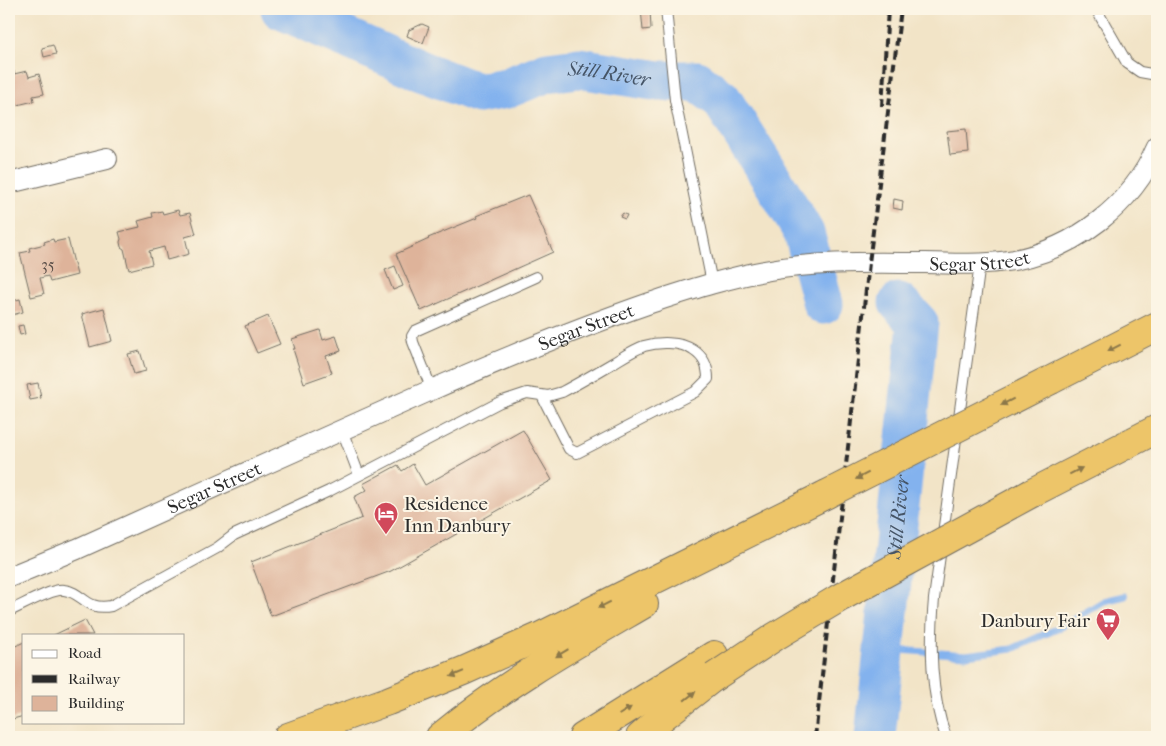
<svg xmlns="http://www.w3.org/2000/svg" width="1166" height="746" viewBox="0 0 1166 746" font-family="'IM FELL French Canon',serif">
	<rect width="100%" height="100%" fill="#fcf5e5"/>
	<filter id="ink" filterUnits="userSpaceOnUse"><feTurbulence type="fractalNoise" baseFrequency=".02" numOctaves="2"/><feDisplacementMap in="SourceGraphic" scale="10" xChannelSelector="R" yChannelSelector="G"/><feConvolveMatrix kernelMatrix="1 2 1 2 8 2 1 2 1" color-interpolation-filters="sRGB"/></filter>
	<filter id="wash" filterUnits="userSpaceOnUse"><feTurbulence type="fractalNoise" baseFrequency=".0096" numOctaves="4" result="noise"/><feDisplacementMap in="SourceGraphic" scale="20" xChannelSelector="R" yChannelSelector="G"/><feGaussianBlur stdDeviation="1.12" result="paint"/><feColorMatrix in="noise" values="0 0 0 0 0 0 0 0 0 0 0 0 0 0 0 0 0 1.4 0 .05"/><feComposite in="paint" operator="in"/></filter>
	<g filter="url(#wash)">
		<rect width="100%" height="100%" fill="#f2e4c7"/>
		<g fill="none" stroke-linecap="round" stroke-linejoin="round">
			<path stroke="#83b2ee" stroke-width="7" d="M886,649L966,655L1012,649L1059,628L1104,601L1125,596"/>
			<g stroke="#83b2ee" stroke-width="41">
				<path id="s1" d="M281,9L421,71L478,93L507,88L547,72L579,68L659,81H697L721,99L780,192L804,233L823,304"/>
				<path id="s2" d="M875,737L918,323L899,303"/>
			</g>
		</g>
		<g id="blocks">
			<g fill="#deb39a">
				<path d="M641,9H650L651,29L643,30Z"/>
				<path d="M806,9H814L813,13L805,12Z"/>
				<path d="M422,24L429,27L423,43L407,36L409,30Z"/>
				<path d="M53,45L56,54L44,57L42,48Z"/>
				<path d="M14,71V74L27,71L29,77L39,74L44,94L33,96L34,101L9,107V72Z"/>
				<path d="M966,129L968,153L950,155L947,131Z"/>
				<path d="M528,195L553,252L421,311L396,254L429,239L428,238L477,218L476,216Z"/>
				<path d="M894,199L903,201L902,210L893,208Z"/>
				<path d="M178,210L180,215L190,213L196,234L185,237L189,254L167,260L164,247L149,251L152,264L129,270L124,249L121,247L120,242L121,239L119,232L140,227L138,221L153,217L152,213L162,211L163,214Z"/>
				<path d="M623,213L627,215L625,219L620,217Z"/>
				<path d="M53,239L54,242L68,239L77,275L50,282L48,276L40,278L44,294L31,297L20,253L30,251L29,248L45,244L44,242Z"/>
				<path d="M395,266L403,286L393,290L385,270Z"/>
				<path d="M20,299L23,312L12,315L9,302Z"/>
				<path d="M104,308L112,341L90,347L82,314Z"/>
				<path d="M268,316L280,344L257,353L245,326Z"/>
				<path d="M23,325L25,334L20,335L18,326Z"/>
				<path d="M320,330L323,340L336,336L341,351L326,356L332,373L304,383L293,349H295L292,339Z"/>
				<path d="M140,351L146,371L134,374L128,354Z"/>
				<path d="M38,383L41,398L30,400L27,385Z"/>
				<path d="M523,430L552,480L391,571L271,616L251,562L362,518L354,497L367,490L363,484L398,465L402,471L413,464L425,485Z"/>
				<path d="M85,620L93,635H54Z"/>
				<path d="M24,642V716L9,720V649Z"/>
			</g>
		</g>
	</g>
	<g filter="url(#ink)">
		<use href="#blocks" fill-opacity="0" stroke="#716c62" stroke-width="1"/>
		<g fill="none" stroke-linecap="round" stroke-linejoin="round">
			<defs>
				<g id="lane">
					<path d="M666,9L675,100L712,283"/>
					<path d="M1096,9L1127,63L1140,72L1157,75"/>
					<path d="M432,390L413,342L412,336L415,331L536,277"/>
					<path d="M342,430L359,475"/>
					<path d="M9,611C21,606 53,588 64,590C83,592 85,611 111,606L217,548L234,535L329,491L500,402L527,393L548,396L562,392C579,383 596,373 613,363C623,357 633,350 644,346C658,342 680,341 693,350C704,357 708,366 708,379L695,392L577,453L569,449L542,396"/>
					<path d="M946,737C930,693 930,645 934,599L980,264"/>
				</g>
				<g id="street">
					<path d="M9,183L107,159"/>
					<path id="s3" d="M9,577L77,549C194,496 312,443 429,391C502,359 575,329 650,303C690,290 729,277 770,270C821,261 873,263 925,263C954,264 984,265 1014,260C1076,248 1132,205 1157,147"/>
				</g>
				<g id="highway">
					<path d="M1051,380L1157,326"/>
					<path d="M1032,493L1157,429"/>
					<path d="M288,737L388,701L463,671L539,637L827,494"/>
					<path d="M440,737C503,685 574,645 644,604"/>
					<path d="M583,737L714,655"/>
					<path d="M640,737L664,716L714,677"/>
				</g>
			</defs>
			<use href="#lane" stroke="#716c62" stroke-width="12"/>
			<use href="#street" stroke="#716c62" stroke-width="22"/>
			<use href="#highway" stroke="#716c62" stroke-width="30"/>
			<use href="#lane" stroke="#fff" stroke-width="10"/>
			<use href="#street" stroke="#fff" stroke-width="20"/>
			<use href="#highway" stroke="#edc569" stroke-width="28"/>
			<g stroke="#2b2b2b" stroke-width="4" stroke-dasharray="8 4" stroke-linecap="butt">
				<path d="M882,106L888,9"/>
				<path d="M815,737L869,263L901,9"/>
			</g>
			<defs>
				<g id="highway-bridge">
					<path d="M827,494L1051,380"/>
					<path d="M714,677L776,636L841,597L1032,493"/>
				</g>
			</defs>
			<use href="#highway-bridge" stroke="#716c62" stroke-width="30" stroke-linecap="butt"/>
			<use href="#highway-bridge" stroke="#edc569" stroke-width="28"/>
		</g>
		<defs><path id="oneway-solid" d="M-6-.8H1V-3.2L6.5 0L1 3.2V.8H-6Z" transform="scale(1.25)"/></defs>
		<g fill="#8c784a">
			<use href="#oneway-solid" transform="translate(1114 348) rotate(153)"/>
			<use href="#oneway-solid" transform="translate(1007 402) rotate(153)"/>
			<use href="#oneway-solid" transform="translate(1076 471) rotate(-27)"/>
			<use href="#oneway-solid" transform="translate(862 476) rotate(153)"/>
			<use href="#oneway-solid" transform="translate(604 605) rotate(154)"/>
			<use href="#oneway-solid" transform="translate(562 653) rotate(149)"/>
			<use href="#oneway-solid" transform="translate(457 674) rotate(158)"/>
			<use href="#oneway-solid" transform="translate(690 696) rotate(-38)"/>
			<use href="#oneway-solid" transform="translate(625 711) rotate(-32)"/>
		</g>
	</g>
	<defs>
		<symbol id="hotel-pin" viewBox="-11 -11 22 30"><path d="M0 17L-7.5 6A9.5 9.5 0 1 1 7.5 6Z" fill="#d1495b" stroke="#fcf5e5"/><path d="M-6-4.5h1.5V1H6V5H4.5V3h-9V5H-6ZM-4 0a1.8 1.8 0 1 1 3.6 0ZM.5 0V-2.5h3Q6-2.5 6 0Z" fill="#fff"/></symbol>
		<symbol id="supermarket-pin" viewBox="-11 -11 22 30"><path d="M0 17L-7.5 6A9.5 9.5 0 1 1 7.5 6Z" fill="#d1495b" stroke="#fcf5e5"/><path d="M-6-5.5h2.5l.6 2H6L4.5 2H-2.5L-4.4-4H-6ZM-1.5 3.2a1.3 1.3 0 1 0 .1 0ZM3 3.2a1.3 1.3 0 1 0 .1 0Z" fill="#fff"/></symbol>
	</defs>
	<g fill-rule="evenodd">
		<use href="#hotel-pin" x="372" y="500" width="28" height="38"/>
		<use href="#supermarket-pin" x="1094" y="606" width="28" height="38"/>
	</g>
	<g text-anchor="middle" stroke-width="4" stroke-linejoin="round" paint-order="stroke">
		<g font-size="16" fill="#584d47">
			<text x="48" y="270">35</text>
		</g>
		<g font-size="19" fill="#2b2b2b" stroke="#fcf5e5">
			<text dy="7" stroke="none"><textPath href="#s3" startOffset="1032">Segar Street</textPath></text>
			<text dy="7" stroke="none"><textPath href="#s3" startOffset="629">Segar Street</textPath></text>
			<text dy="7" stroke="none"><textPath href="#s3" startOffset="224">Segar Street</textPath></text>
		</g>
		<g font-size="19" fill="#2b2b2b" stroke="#fcf5e5" text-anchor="start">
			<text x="404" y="510">Residence<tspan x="404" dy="22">Inn Danbury</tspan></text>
			<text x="1090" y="627" text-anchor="end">Danbury Fair</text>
		</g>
		<g font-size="20" font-style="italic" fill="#455466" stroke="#fcf5e5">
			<text dy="7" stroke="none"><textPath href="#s1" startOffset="349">Still River</textPath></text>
			<text dy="7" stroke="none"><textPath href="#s2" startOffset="221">Still River</textPath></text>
		</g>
	</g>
	<rect width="1166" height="746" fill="none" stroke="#fcf5e5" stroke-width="30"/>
	<rect x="22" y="634" width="162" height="90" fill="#fcf5e5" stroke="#a8a49b"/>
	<rect x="32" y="650" width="25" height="8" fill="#ffffff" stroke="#a8a49b"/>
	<text x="68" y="658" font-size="15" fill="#2b2b2b">Road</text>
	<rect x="32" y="675" width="25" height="8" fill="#2b2b2b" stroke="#a8a49b"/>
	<text x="68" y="684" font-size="15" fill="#2b2b2b">Railway</text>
	<rect x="32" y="696" width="25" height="15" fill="#deb39a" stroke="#a8a49b"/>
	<text x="68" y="708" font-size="15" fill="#2b2b2b">Building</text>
</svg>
